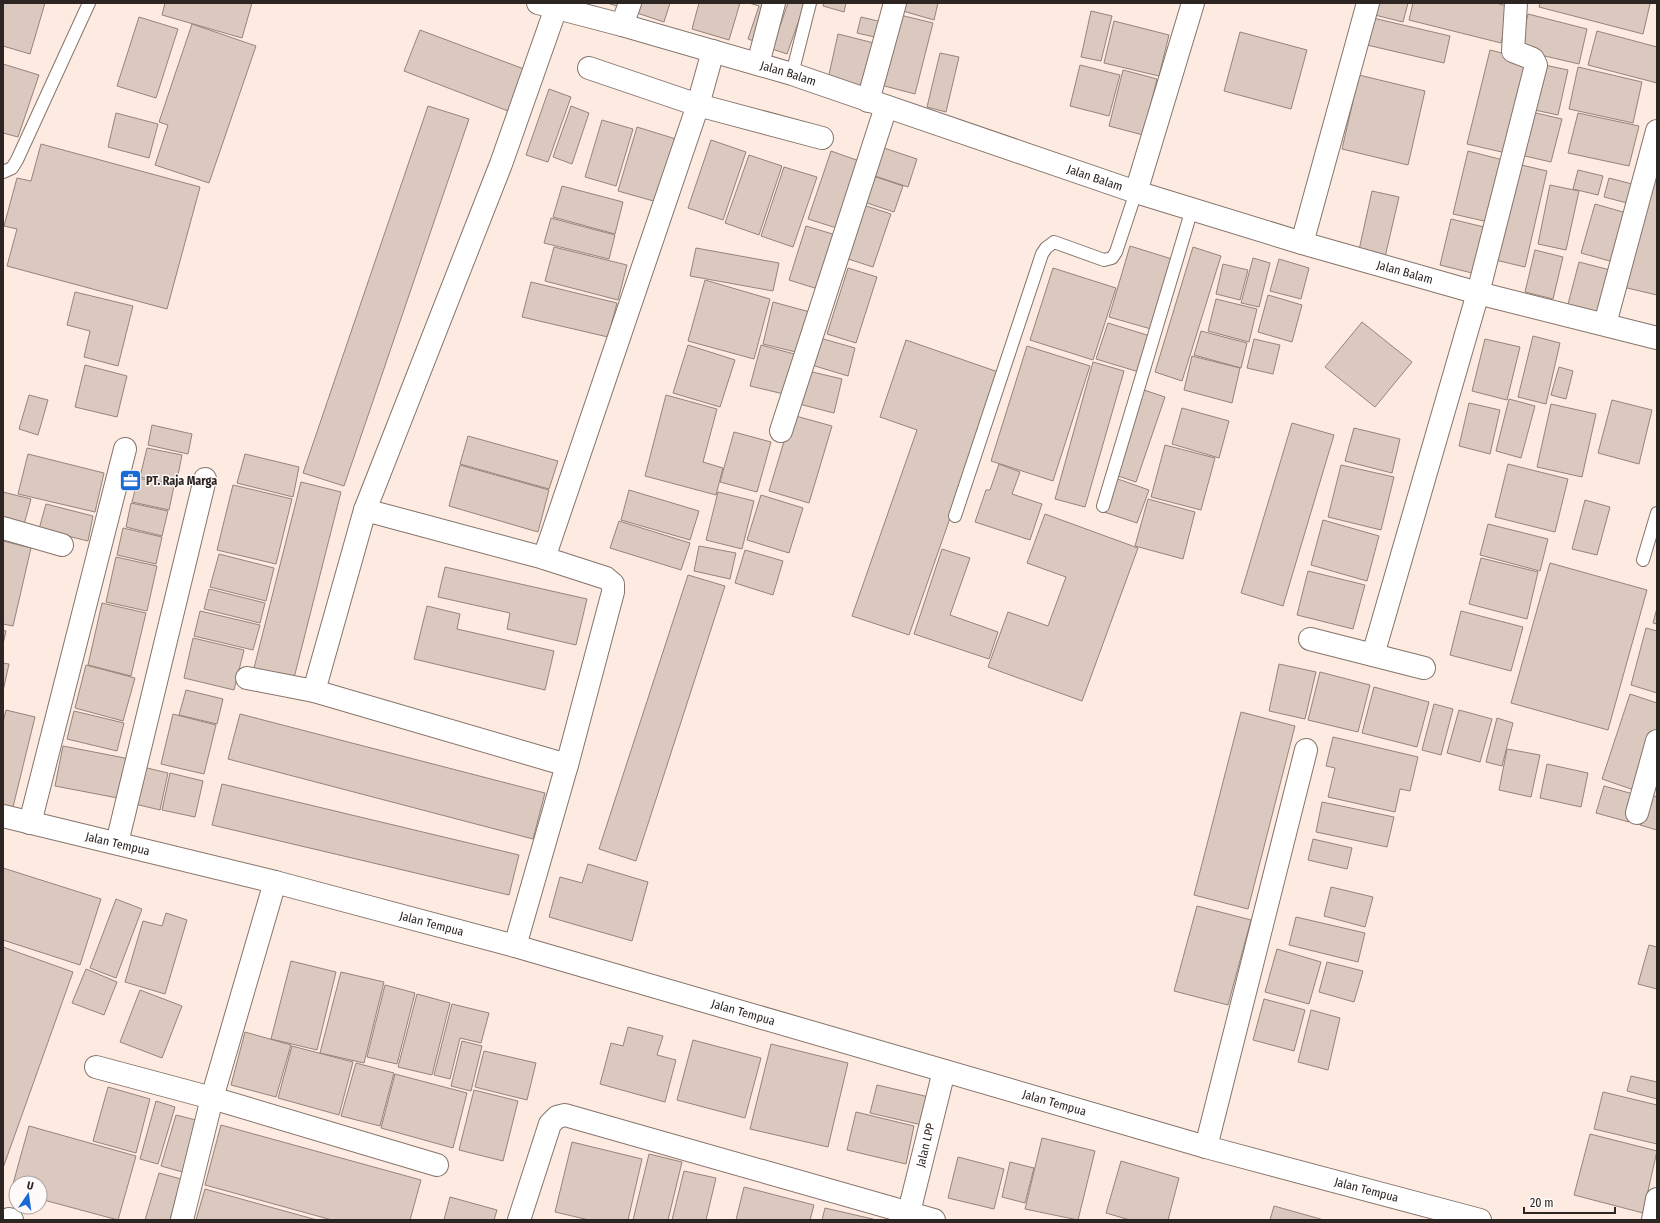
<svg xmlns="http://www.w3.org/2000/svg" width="1660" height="1223" viewBox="0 0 1660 1223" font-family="'Fira Sans Condensed',sans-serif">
	<rect width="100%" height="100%" fill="#fdeae0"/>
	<g fill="#dbc8be" stroke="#95847b">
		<path d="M3,3H45L30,54L3,46Z"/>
		<path d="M165,3H252L242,38L162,15Z"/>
		<path d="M607,3H621L620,7Z"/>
		<path d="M640,3H670L664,22L637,13Z"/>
		<path d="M699,3H740L729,40L692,29Z"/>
		<path d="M749,3H773L759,43L748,39L759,6Z"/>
		<path d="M788,3H805L787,54L772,49Z"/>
		<path d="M824,3H846L844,12L823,6Z"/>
		<path d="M898,3H938L934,20L896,9Z"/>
		<path d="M1378,3H1408L1403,22L1375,15Z"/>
		<path d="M1413,3H1496L1510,7L1501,43L1409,20Z"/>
		<path d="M1540,3H1646L1650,4L1643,34L1539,7Z"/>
		<path d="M1091,11L1112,16L1101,61L1081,57Z"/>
		<path d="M896,14L933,23L915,94L877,84Z"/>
		<path d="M1528,14L1587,29L1579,64L1519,50Z"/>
		<path d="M139,17L178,29L156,98L117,86Z"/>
		<path d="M861,17L882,22L879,38L857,33Z"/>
		<path d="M1373,18L1450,36L1444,63L1367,45Z"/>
		<path d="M1114,21L1169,35L1159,76L1104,63Z"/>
		<path d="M192,24L256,46L209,183L155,165L168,125L159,122Z"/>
		<path d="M420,30L524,69L508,111L404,71Z"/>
		<path d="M1597,31L1657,47V83L1588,65Z"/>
		<path d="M1240,32L1307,50L1291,109L1224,91Z"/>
		<path d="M838,34L878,44L867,88L828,79Z"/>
		<path d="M1490,50L1529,60L1506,153L1467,144Z"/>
		<path d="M940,53L959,57L946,112L927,107Z"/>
		<path d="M3,64L39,75L18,137L3,133Z"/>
		<path d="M1540,64L1568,70L1558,115L1530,109Z"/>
		<path d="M1080,65L1120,75L1109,116L1070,106Z"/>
		<path d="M1578,67L1642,82L1633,123L1569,109Z"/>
		<path d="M1123,70L1157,79L1143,135L1109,126Z"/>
		<path d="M1359,75L1425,91L1408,165L1342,149Z"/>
		<path d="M549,89L571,97L548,162L526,155Z"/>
		<path d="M428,106L469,119L344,486L303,473Z"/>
		<path d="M571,106L589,113L572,164L553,157Z"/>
		<path d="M1527,111L1562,119L1551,162L1516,154Z"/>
		<path d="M116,113L158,124L149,158L108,147Z"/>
		<path d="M1578,113L1639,126L1629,166L1568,153Z"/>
		<path d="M602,120L633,129L616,186L585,177Z"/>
		<path d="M637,127L676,139L657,202L618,191Z"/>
		<path d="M711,140L746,152L723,220L688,208Z"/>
		<path d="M41,144L200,187L167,309L7,266L17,229L4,226L17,178L31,181Z"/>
		<path d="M878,146L917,159L908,187L869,174Z"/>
		<path d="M831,151L865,163L843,230L808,219Z"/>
		<path d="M1468,151L1507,161L1493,223L1453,214Z"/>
		<path d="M749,155L782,166L759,235L725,223Z"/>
		<path d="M1513,163L1547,171L1525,267L1491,259Z"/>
		<path d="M784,167L817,177L793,247L761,236Z"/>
		<path d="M1578,170L1603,176L1598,195L1573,189Z"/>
		<path d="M867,174L903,186L894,212L858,200Z"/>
		<path d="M1648,175L1657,177V295L1623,287Z"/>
		<path d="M1609,178L1636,185L1631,204L1604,197Z"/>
		<path d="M1550,185L1579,191L1566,250L1538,244Z"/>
		<path d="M562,186L623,202L615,234L553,217Z"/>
		<path d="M1372,191L1399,197L1385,257L1359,250Z"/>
		<path d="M857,203L891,214L873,267L839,256Z"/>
		<path d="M1595,204L1630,214L1617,263L1581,253Z"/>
		<path d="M551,218L615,235L609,259L544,243Z"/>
		<path d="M1451,219L1492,229L1480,275L1440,265Z"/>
		<path d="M806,226L839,236L821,290L789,280Z"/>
		<path d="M1130,246L1172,259L1151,329L1109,317Z"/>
		<path d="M554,247L627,265L618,300L545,281Z"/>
		<path d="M1193,247L1221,256L1182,381L1155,372Z"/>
		<path d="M696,248L779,263L773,291L690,276Z"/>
		<path d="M1535,250L1563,257L1553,299L1525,292Z"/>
		<path d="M1253,258L1270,263L1259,307L1241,303Z"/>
		<path d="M1279,259L1309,268L1301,299L1270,291Z"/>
		<path d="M1579,262L1614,271L1602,317L1567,308Z"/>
		<path d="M1223,264L1248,270L1240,300L1216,294Z"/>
		<path d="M848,268L877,277L856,343L827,334Z"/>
		<path d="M1053,268L1116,288L1093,360L1030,340Z"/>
		<path d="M705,280L770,299L754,359L688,341Z"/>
		<path d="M531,282L617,303L608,337L522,317Z"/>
		<path d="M75,292L133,306L118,366L84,357L90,331L67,325Z"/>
		<path d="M1268,295L1302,305L1292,342L1258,332Z"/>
		<path d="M1216,299L1257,309L1249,342L1208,331Z"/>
		<path d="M773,302L810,312L800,353L763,344Z"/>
		<path d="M1362,322L1412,362L1375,407L1325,367Z"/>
		<path d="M1108,323L1150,336L1139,372L1096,359Z"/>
		<path d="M1201,331L1247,343L1241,368L1194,355Z"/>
		<path d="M813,336L855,348L848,376L805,363Z"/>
		<path d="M1533,336L1560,343L1546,404L1518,397Z"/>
		<path d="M1254,339L1280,345L1273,374L1247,368Z"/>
		<path d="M1485,339L1520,347L1507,400L1472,391Z"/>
		<path d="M906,340L1001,373L909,635L852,616L917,430L880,417Z"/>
		<path d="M688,345L735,360L720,407L673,393Z"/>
		<path d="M761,345L798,355L788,395L750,386Z"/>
		<path d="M1027,346L1090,366L1053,481L991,461Z"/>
		<path d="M1192,356L1240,368L1232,403L1184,390Z"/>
		<path d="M1093,362L1124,371L1085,507L1055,499Z"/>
		<path d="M85,365L127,376L117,417L75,407Z"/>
		<path d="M1559,367L1573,371L1566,399L1551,395Z"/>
		<path d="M804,370L842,379L834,413L795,403Z"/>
		<path d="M1144,390L1165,397L1136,482L1115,475Z"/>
		<path d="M29,395L48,400L38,435L19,429Z"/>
		<path d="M666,395L717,409L703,462L723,468L716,495L645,476Z"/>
		<path d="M1509,399L1535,406L1521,458L1496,451Z"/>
		<path d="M1612,400L1652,410L1639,464L1598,453Z"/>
		<path d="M1469,403L1500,410L1490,454L1459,446Z"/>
		<path d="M1551,404L1596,414L1582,477L1537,467Z"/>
		<path d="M1182,408L1229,421L1219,458L1172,444Z"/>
		<path d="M792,415L832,426L809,503L769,491Z"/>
		<path d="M1292,423L1334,435L1283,606L1241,593Z"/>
		<path d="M152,425L192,434L188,454L148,445Z"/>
		<path d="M1354,428L1400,439L1392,473L1345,461Z"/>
		<path d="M734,432L771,442L757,492L720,482Z"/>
		<path d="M468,436L558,461L549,489L460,464Z"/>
		<path d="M1165,445L1215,458L1201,510L1151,497Z"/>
		<path d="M147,448L182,455L176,485L140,477Z"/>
		<path d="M28,454L104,473L95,512L18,494Z"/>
		<path d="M245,454L299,467L293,497L237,483Z"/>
		<path d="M999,464L1020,472L1012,494L1042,504L1030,540L975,522L986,490H990Z"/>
		<path d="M1508,464L1568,479L1555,532L1495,517Z"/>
		<path d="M460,465L549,490L538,532L449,506Z"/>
		<path d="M1341,465L1394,477L1381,530L1328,517Z"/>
		<path d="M138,478L174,486L169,510L132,502Z"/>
		<path d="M1115,478L1149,490L1137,523L1104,512Z"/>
		<path d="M301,482L341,492L294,678L254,668Z"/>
		<path d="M233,485L292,499L276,564L217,550Z"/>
		<path d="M629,490L699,511L690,540L621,520Z"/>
		<path d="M3,492L31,499L23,528L3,523Z"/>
		<path d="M718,492L754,501L742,549L706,540Z"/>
		<path d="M761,495L803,508L789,553L747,540Z"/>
		<path d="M1148,499L1195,512L1183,559L1135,546Z"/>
		<path d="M1585,500L1610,507L1597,555L1572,549Z"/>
		<path d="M131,503L168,511L162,536L126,527Z"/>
		<path d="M46,504L93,516L88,541L39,529Z"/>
		<path d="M1045,514L1138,548L1082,701L988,667L1008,612L1048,626L1066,577L1027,563Z"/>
		<path d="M1323,520L1379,536L1367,581L1311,565Z"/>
		<path d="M619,521L690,543L681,570L610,548Z"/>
		<path d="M1488,524L1548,539L1540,571L1480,555Z"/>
		<path d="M123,528L162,537L156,564L117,555Z"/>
		<path d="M3,541L31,548L13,626L3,624Z"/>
		<path d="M699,546L736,553L730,579L694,571Z"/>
		<path d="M942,549L970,558L950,615L998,632L989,659L914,634Z"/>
		<path d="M745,550L783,561L773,595L735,583Z"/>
		<path d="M219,554L274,568L266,601L210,587Z"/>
		<path d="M116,557L157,566L147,611L106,602Z"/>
		<path d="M1481,558L1538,572L1527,619L1469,604Z"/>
		<path d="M1550,563L1647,590L1608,730L1511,703Z"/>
		<path d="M445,567L587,599L576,645L507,629L510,613L438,597Z"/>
		<path d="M1308,571L1365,585L1353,629L1297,615Z"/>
		<path d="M688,575L725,586L636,861L599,849Z"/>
		<path d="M209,589L265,603L260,623L204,609Z"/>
		<path d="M102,603L146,613L131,676L88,665Z"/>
		<path d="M427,606L460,614L457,629L554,651L545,690L414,659Z"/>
		<path d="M1657,608V624L1653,623Z"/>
		<path d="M200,611L260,625L253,650L194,636Z"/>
		<path d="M1461,611L1523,627L1511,671L1450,655Z"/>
		<path d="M1646,628L1657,631V693L1631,685Z"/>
		<path d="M3,630L6,631L3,644Z"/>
		<path d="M193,638L244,650L234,690L184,678Z"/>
		<path d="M3,663L9,664L3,691Z"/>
		<path d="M1279,664L1316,672L1305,719L1269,711Z"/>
		<path d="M86,665L135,678L123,721L75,708Z"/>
		<path d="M1320,672L1370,685L1358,732L1308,720Z"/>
		<path d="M1374,687L1429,702L1417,747L1362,733Z"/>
		<path d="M186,690L223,699L217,724L179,715Z"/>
		<path d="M1630,694L1657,703V730L1637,791L1602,779Z"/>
		<path d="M1434,704L1453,709L1441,755L1422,750Z"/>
		<path d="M6,710L35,717L13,807L3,805V722Z"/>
		<path d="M1459,710L1492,719L1480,762L1447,753Z"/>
		<path d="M74,711L124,723L117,751L67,739Z"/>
		<path d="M1241,712L1295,726L1248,909L1194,895Z"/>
		<path d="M173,714L216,725L204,774L161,764Z"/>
		<path d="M240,714L545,793L533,839L228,759Z"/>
		<path d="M1497,718L1513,723L1502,766L1486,762Z"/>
		<path d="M1333,737L1418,757L1410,791L1400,789L1395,812L1328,797L1335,768L1326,766Z"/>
		<path d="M63,746L130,759L123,799L55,786Z"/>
		<path d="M1507,749L1540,755L1531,797L1499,790Z"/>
		<path d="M1547,764L1588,773L1581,807L1540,798Z"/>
		<path d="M143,767L168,773L160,810L135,804Z"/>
		<path d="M170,773L203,781L195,817L162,810Z"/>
		<path d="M222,784L519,855L509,895L212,825Z"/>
		<path d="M1604,786L1637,795L1629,822L1596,813Z"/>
		<path d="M1649,794L1657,797V830L1640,825Z"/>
		<path d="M1322,802L1394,817L1387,847L1316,832Z"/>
		<path d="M1313,839L1352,848L1347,869L1308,860Z"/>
		<path d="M588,864L648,882L632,941L549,917L560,877L582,883Z"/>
		<path d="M3,868L101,899L80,965L3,940Z"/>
		<path d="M1331,887L1373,897L1365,927L1324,916Z"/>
		<path d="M116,899L142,909L116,978L90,968Z"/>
		<path d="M1197,906L1251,920L1228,1005L1174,991Z"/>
		<path d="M166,913L187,920L165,994L125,982L143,921L162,926Z"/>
		<path d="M1296,917L1365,933L1358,962L1289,945Z"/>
		<path d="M1649,945L1657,947V989L1638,984Z"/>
		<path d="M3,947L73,972L3,1168Z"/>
		<path d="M1277,949L1321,962L1309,1004L1265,992Z"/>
		<path d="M291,961L336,972L317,1050L271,1039Z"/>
		<path d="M1327,962L1363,971L1354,1002L1319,992Z"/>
		<path d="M86,969L117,982L104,1015L72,1003Z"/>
		<path d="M341,972L384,982L364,1063L320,1053Z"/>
		<path d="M385,985L415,993L397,1064L367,1057Z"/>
		<path d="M140,990L182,1006L162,1058L120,1042Z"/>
		<path d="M417,994L450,1003L432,1075L398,1067Z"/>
		<path d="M1264,999L1305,1010L1294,1051L1253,1040Z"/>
		<path d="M452,1004L489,1013L481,1043L460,1038L450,1079L434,1075Z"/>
		<path d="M1311,1010L1340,1018L1328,1070L1298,1062Z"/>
		<path d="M628,1027L663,1036L657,1055L676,1060L665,1102L600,1084L611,1043L623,1046Z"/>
		<path d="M245,1032L291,1045L276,1097L231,1085Z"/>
		<path d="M693,1040L761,1058L745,1118L677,1100Z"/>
		<path d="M462,1041L482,1046L471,1091L451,1086Z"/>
		<path d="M771,1044L848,1063L828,1147L750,1129Z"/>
		<path d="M292,1046L353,1062L339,1115L278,1098Z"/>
		<path d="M484,1051L536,1063L527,1100L475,1087Z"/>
		<path d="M356,1063L394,1073L380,1126L341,1116Z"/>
		<path d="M395,1074L467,1093L453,1148L381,1128Z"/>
		<path d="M1631,1076L1657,1082V1099L1627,1091Z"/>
		<path d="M877,1085L929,1097L922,1125L870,1113Z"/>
		<path d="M108,1087L150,1099L136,1153L93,1141Z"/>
		<path d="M474,1090L518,1101L503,1161L459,1150Z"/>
		<path d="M1603,1092L1657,1105V1144L1594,1129Z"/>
		<path d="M156,1101L175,1107L158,1164L140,1159Z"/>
		<path d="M856,1112L914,1126L906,1164L847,1150Z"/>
		<path d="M176,1115L200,1121L186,1173L161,1166Z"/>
		<path d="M221,1125L421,1180L410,1220H332L205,1185Z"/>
		<path d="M29,1126L136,1156L118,1220L40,1199V1183H16V1192L11,1191Z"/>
		<path d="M1590,1134L1657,1151L1643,1213L1574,1195Z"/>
		<path d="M1042,1138L1095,1151L1078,1220L1025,1209Z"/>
		<path d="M572,1142L642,1159L628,1220H589L555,1212Z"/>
		<path d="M649,1154L682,1162L668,1220H633Z"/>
		<path d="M958,1157L1004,1169L994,1209L948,1198Z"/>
		<path d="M1121,1161L1179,1178L1168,1220H1130L1106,1213Z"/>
		<path d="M1010,1162L1034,1168L1025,1203L1002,1197Z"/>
		<path d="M684,1171L716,1178L706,1220H672Z"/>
		<path d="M159,1173L181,1179L170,1220H145Z"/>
		<path d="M744,1187L814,1205L810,1220H736Z"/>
		<path d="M205,1189L317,1220H196Z"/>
		<path d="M450,1197L497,1210L494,1220H444Z"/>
		<path d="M1274,1206L1324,1220H1270Z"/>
		<path d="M825,1208L877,1220H822Z"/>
	</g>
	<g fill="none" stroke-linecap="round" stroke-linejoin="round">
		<defs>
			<g id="lane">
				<path d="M792,74L810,3"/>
				<path d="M3,172L12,168L17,160L89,3"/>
				<path d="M1103,506L1192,209"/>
				<path d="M955,516L1042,254L1046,248L1054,242L1104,260L1112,258L1116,252L1136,192"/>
				<path d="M1643,560L1657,513"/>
			</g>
			<g id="street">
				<path id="s1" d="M538,3L622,25L792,74L1136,192L1302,243L1478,293L1657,338"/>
				<path d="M556,8L501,164L365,510L314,691L567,765"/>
				<path d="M622,25L630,3"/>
				<path d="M758,64L774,3"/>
				<path d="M589,68L698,105L822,138"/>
				<path d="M868,101L895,3"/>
				<path d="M1136,192L1193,3"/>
				<path d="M1302,243L1368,3"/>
				<path d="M1605,324L1657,131"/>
				<path d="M781,431L886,107"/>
				<path d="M365,510L544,558L606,578L613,584V592L567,765L515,946"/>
				<path d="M3,528L62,545"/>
				<path d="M544,558L698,105L713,51"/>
				<path d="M1310,639L1424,668"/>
				<path d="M1373,655L1478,293L1536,65L1533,59L1513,51L1516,3"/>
				<path d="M247,678L314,691"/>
				<path d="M1637,813L1657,741"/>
				<path id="s2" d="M3,816L275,882L515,946L1206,1147L1480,1220"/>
				<path d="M30,823L125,449"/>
				<path d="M117,843L205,479"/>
				<path d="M96,1067L212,1098L437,1165"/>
				<path d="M1206,1147L1306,750"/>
				<path d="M9,1219L12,1220"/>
				<path d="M182,1220L212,1098L275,882"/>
				<path d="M519,1220L550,1124L557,1117L565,1115L934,1220"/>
				<path id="s3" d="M907,1220L944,1071"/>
				<path d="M1653,1220L1657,1199"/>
			</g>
		</defs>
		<use href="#lane" stroke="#85746b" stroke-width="14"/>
		<use href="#street" stroke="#85746b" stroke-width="24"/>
		<use href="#lane" stroke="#fff" stroke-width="12"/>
		<use href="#street" stroke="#fff" stroke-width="22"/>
	</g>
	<defs>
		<symbol id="office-square" viewBox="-11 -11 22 22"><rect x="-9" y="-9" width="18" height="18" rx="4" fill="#186ad4" stroke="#fefaf9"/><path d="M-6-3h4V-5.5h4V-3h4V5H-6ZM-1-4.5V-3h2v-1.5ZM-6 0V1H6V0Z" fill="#fff"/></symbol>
	</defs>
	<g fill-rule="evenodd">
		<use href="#office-square" x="118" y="468" width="25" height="25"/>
	</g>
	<g text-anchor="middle" stroke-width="3" stroke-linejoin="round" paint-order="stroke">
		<g font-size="12" fill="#2d2522" stroke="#fefaf9">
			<text dy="4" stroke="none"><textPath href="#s1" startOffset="260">Jalan Balam</textPath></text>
			<text dy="4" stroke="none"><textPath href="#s1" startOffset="584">Jalan Balam</textPath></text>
			<text dy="4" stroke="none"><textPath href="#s1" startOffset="908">Jalan Balam</textPath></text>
			<text dy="4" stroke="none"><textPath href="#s2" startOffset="118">Jalan Tempua</textPath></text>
			<text dy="4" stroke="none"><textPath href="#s2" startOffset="442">Jalan Tempua</textPath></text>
			<text dy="4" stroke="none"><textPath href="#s2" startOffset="766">Jalan Tempua</textPath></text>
			<text dy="4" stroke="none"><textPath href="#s2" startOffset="1090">Jalan Tempua</textPath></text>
			<text dy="4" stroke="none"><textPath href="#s3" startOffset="77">Jalan LPP</textPath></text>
			<text dy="4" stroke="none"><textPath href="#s2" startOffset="1414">Jalan Tempua</textPath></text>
		</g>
		<g font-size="12" font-weight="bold" fill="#2d2522" stroke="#fefaf9" text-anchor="start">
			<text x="146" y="485">PT. Raja Marga</text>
		</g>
	</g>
	<rect width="1660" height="1223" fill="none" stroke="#2d2522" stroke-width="8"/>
	<g transform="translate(28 1195) rotate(13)"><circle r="19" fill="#fefaf9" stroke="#aaa5a3"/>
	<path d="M0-3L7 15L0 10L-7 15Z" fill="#186ad4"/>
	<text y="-6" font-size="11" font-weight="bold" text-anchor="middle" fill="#2d2522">U</text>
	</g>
	<path d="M1524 1207v6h91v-6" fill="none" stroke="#2d2522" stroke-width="2"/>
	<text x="1530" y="1207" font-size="12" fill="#2d2522" stroke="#fefaf9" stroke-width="3" paint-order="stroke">20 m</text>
</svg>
